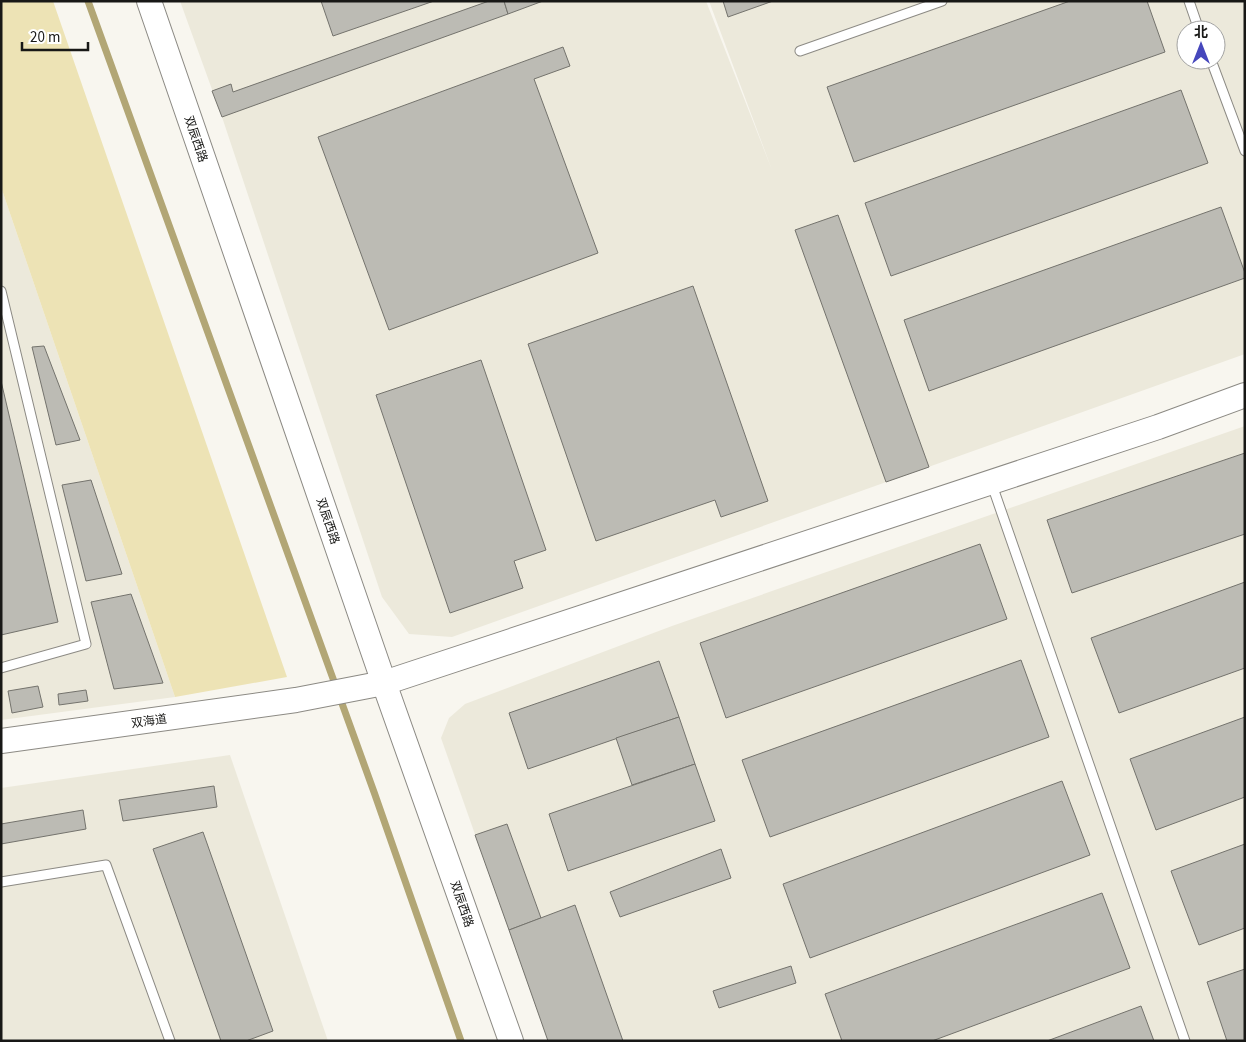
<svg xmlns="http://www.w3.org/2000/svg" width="1246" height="1042" viewBox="0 0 1246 1042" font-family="'Source Sans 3','Noto Sans SC',sans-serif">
	<rect width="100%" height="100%" fill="#f8f6ef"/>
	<g fill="#ece9db" fill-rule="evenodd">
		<path d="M180,1H706L772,170L709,1H1245V354L452,637L409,634L382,597L222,117ZM1186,30H1216V60H1186Z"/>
		<path d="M1,187L175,697L1,720Z"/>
		<path d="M1245,426V1041H548L441,738L449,718L465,704L672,626Z"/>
		<path d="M230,755L328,1041H1V788Z"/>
	</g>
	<path fill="#ede3b5" d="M1,1H53L287,677L175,697L1,187Z"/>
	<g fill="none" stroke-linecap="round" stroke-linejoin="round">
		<path stroke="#b2a675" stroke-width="7" d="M88,1L374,792L461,1041"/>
	</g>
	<g fill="#bcbbb4" stroke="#74736d">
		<path d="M321,1H434L333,36Z"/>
		<path d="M489,1H504L508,14L222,117L212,91L231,84L233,92Z"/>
		<path d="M504,1H543L508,14Z"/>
		<path d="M723,1H773L728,17Z"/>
		<path d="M1070,1H1147L1165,52L854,162L827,87Z"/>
		<path d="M563,47L570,66L534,79L598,253L389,330L318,137Z"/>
		<path d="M1181,90L1208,163L891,276L865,203Z"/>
		<path d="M1221,207L1245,273V278L929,391L904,320Z"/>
		<path d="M838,215L929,467L886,482L795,230Z"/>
		<path d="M693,286L768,501L721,517L715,500L596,541L528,344Z"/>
		<path d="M44,346L80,440L56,445L32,347Z"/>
		<path d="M481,360L546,550L514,561L523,588L450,613L376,395Z"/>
		<path d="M1,381L58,622L1,635Z"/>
		<path d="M1245,453V534L1072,593L1047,520Z"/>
		<path d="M91,480L122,574L86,581L62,485Z"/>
		<path d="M980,544L1007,619L726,718L700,643Z"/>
		<path d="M1245,582V668L1119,713L1091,638Z"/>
		<path d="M131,594L163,683L114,689L91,602Z"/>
		<path d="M1021,660L1049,737L770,837L742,760Z"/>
		<path d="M659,661L679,717L528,769L509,713Z"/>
		<path d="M38,686L43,707L12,713L8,691Z"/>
		<path d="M86,690L88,701L59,705L58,694Z"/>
		<path d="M679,717L695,764L632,785L616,738Z"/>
		<path d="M1245,717V797L1156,830L1130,759Z"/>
		<path d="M695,764L715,821L568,871L549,814Z"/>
		<path d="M1062,781L1090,855L810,958L783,884Z"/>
		<path d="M214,786L217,807L123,821L119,800Z"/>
		<path d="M83,810L86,829L1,844V824Z"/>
		<path d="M507,824L541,918L509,930L475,835Z"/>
		<path d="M203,832L273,1031L246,1041H221L153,849Z"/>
		<path d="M1245,844V928L1199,945L1171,871Z"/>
		<path d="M721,849L731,878L620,917L610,892Z"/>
		<path d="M1102,893L1130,968L932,1041H842L825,994Z"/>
		<path d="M575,905L623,1041H548L509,930Z"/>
		<path d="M791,966L796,983L719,1008L713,991Z"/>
		<path d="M1245,969V1041H1227L1207,982Z"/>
		<path d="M1141,1006L1154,1041H1047Z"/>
	</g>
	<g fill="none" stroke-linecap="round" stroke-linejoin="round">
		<defs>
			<g id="lane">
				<path d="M1189,1L1199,30"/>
				<path d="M800,51L942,1"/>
				<path d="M1211,60L1245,151"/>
				<path d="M1,291L86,644L1,668"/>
				<path d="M991,482L1185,1041"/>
				<path d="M1,882L106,865L170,1041"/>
			</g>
			<g id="secondary">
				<path d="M149,1L384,683L511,1041"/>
				<path d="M1,741L296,700L384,683L1158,427L1245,395"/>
			</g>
		</defs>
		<use href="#lane" stroke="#8c8a84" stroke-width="11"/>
		<use href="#secondary" stroke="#8c8a84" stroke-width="26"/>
		<use href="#lane" stroke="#fff" stroke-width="9"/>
		<use href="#secondary" stroke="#fff" stroke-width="24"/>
	</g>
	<g text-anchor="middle" stroke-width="4.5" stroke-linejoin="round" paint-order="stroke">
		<g font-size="12" fill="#181816" stroke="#fff">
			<text transform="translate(196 139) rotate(71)" y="4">双辰西路</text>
			<text transform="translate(328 521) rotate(71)" y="4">双辰西路</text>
			<text transform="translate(149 721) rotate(-8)" y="4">双海道</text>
			<text transform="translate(462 904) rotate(71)" y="4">双辰西路</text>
		</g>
	</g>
	<rect width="1246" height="1042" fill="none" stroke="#181816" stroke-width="5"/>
	<g transform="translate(1201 45)"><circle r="24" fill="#ffffff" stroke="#a3a3a2"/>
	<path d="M0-4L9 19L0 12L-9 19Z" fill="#4647bc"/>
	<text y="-8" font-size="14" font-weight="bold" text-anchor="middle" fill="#181816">北</text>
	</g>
	<path d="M22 42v8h66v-8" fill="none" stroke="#181816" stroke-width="2.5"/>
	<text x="30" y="42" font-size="15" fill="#181816" stroke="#ffffff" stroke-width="4" paint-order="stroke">20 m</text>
</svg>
